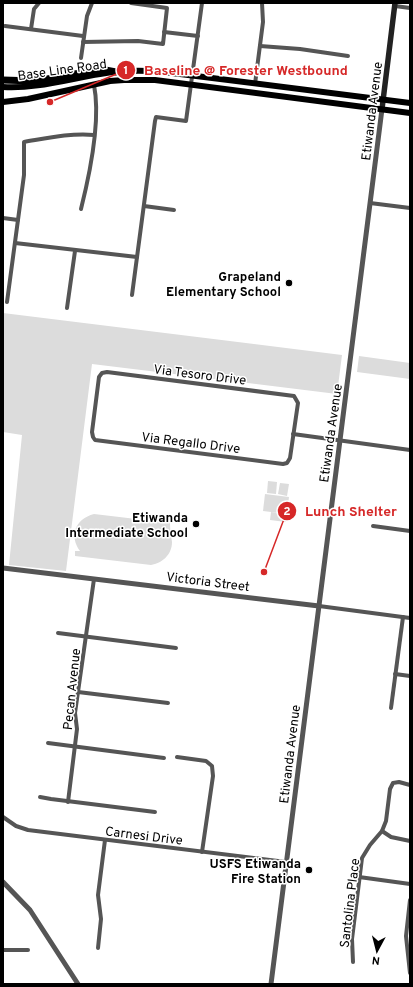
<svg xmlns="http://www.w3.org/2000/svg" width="413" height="987" viewBox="0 0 413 987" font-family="Overpass,sans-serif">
	<rect width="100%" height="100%" fill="#fff"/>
	<g fill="#dcdcdc">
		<path d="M3,313L342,355L337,394L92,364L66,571L9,565L22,435L3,432Z"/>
		<path d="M359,356L410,363V379L357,372Z"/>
		<path d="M268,481L277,482L276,494L267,493Z"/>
		<path d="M280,483L289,484L287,496L278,494Z"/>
		<path d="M265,494L289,497L287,514L263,511Z"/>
		<path d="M271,512L287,514L286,522L270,520Z"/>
		<path d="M94,514L170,523C170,530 171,535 172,542C172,555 162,563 151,565L75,556V551H80C69,536 75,519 94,514Z"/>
	</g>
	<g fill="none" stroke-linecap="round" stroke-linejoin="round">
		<g stroke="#555" stroke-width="4">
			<path d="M395,6L410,8"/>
			<path d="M5,26L83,36"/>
			<path d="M31,29L34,9L39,3"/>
			<path d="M164,32L198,36"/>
			<path d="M83,42L138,41L163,44L167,8L131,3"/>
			<path d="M260,46L300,49L348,56"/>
			<path d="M81,58L87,16L92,3"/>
			<path d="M255,84L263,22L262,3"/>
			<path d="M370,203L410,208"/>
			<path d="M144,206L174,210"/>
			<path d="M81,209C90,173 101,120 94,85"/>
			<path d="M3,218L18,220"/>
			<path d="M15,243L137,257"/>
			<path d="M132,295L155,121L156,117L186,121L202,3"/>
			<path d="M7,302L24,175V142C48,138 70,133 94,135"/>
			<path d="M67,308L75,251"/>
			<path d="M107,372L294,396L298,403L290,458L287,463L283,464L95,440L93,437L92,432L99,377L102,373Z"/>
			<path d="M293,434L410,450"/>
			<path d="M373,526L410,531"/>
			<path d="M319,606L410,618"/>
			<path d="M58,633L176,648"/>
			<path d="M395,674L410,676"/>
			<path d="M78,692L168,703"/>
			<path d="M391,708L403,617"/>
			<path d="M48,743L164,758"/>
			<path d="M177,757L206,761L212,766L213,776L202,852"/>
			<path d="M40,797L51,799L155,812"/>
			<path d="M68,802L77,729L75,713L94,579"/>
			<path d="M3,817L16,826L28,830L286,862"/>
			<path d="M382,831L391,837L410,841"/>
			<path d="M359,877L410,884"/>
			<path d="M410,900L406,936L410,973"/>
			<path d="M98,948L101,919L98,895L105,840"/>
			<path d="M3,950H28"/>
			<path d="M353,962L352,939L362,858L370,845L382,831L386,821L390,789L393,783L399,782L410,785"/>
		</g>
		<g stroke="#555" stroke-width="5">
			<path d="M3,568L319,606"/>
			<path d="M3,882L30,910L78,984"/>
			<path d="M271,984L382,109"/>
		</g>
		<path stroke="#222" stroke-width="5.5" d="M382,109L395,3"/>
		<g stroke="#000" stroke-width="6">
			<path d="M3,87C36,89 68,79 100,74C122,70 143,70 164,72L410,103"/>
			<path d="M3,102L28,99L110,81L124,80H155L410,113"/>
		</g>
		<path stroke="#000" stroke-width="7" d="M3,80L34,81L60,77L100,69L116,72"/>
	</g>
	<g fill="#000" stroke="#fff" stroke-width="1.5">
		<circle cx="289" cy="283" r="4"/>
		<circle cx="196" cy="524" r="4"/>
		<circle cx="309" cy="870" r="4"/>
	</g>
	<g text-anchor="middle" stroke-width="3" stroke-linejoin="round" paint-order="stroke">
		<g font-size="13" fill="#000" stroke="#fff">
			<text transform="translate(62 69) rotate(-8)" y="5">Base Line Road</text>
			<text transform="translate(371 111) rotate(-83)" y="5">Etiwanda Avenue</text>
			<text transform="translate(200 374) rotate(7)" y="5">Via Tesoro Drive</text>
			<text transform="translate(330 433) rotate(-82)" y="5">Etiwanda Avenue</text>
			<text transform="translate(191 442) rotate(7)" y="5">Via Regallo Drive</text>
			<text transform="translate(208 581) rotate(7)" y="5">Victoria Street</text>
			<text transform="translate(71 689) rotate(-84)" y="5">Pecan Avenue</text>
			<text transform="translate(289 754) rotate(-83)" y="5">Etiwanda Avenue</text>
			<text transform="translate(144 835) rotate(7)" y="5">Carnesi Drive</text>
			<text transform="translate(349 903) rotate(-83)" y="5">Santolina Place</text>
		</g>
		<g font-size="13" font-weight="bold" fill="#000" stroke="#fff" text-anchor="end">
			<text x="281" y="281">Grapeland<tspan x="281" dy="15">Elementary School</tspan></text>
			<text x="188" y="522">Etiwanda<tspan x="188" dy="15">Intermediate School</tspan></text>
			<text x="301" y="868">USFS Etiwanda<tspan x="301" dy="15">Fire Station</tspan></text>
		</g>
	</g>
	<path fill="none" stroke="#d62828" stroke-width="1.5" d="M50 102L126 70M264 572L287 511"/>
	<g fill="#d62828" stroke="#fff" stroke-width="1.5">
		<circle cx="50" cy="102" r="4"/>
		<circle cx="264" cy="572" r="4"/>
		<circle cx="126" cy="70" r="10"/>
		<circle cx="287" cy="511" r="10"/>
	</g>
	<g font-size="12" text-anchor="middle" font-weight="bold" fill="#fff">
		<text x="126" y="74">1</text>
		<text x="287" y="515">2</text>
	</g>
	<g font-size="14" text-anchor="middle" font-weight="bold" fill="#d62828" stroke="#fff" stroke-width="3" stroke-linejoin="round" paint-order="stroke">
		<text x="246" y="75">Baseline @ Forester Westbound</text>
		<text x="351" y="516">Lunch Shelter</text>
	</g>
	<rect width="413" height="987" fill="none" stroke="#000000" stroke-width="8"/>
	<g transform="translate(377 951) rotate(187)" stroke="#ffffff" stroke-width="3" paint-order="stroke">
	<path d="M0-3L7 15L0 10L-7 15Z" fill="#000000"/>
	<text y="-6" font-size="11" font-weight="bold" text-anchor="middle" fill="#000000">N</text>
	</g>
</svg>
